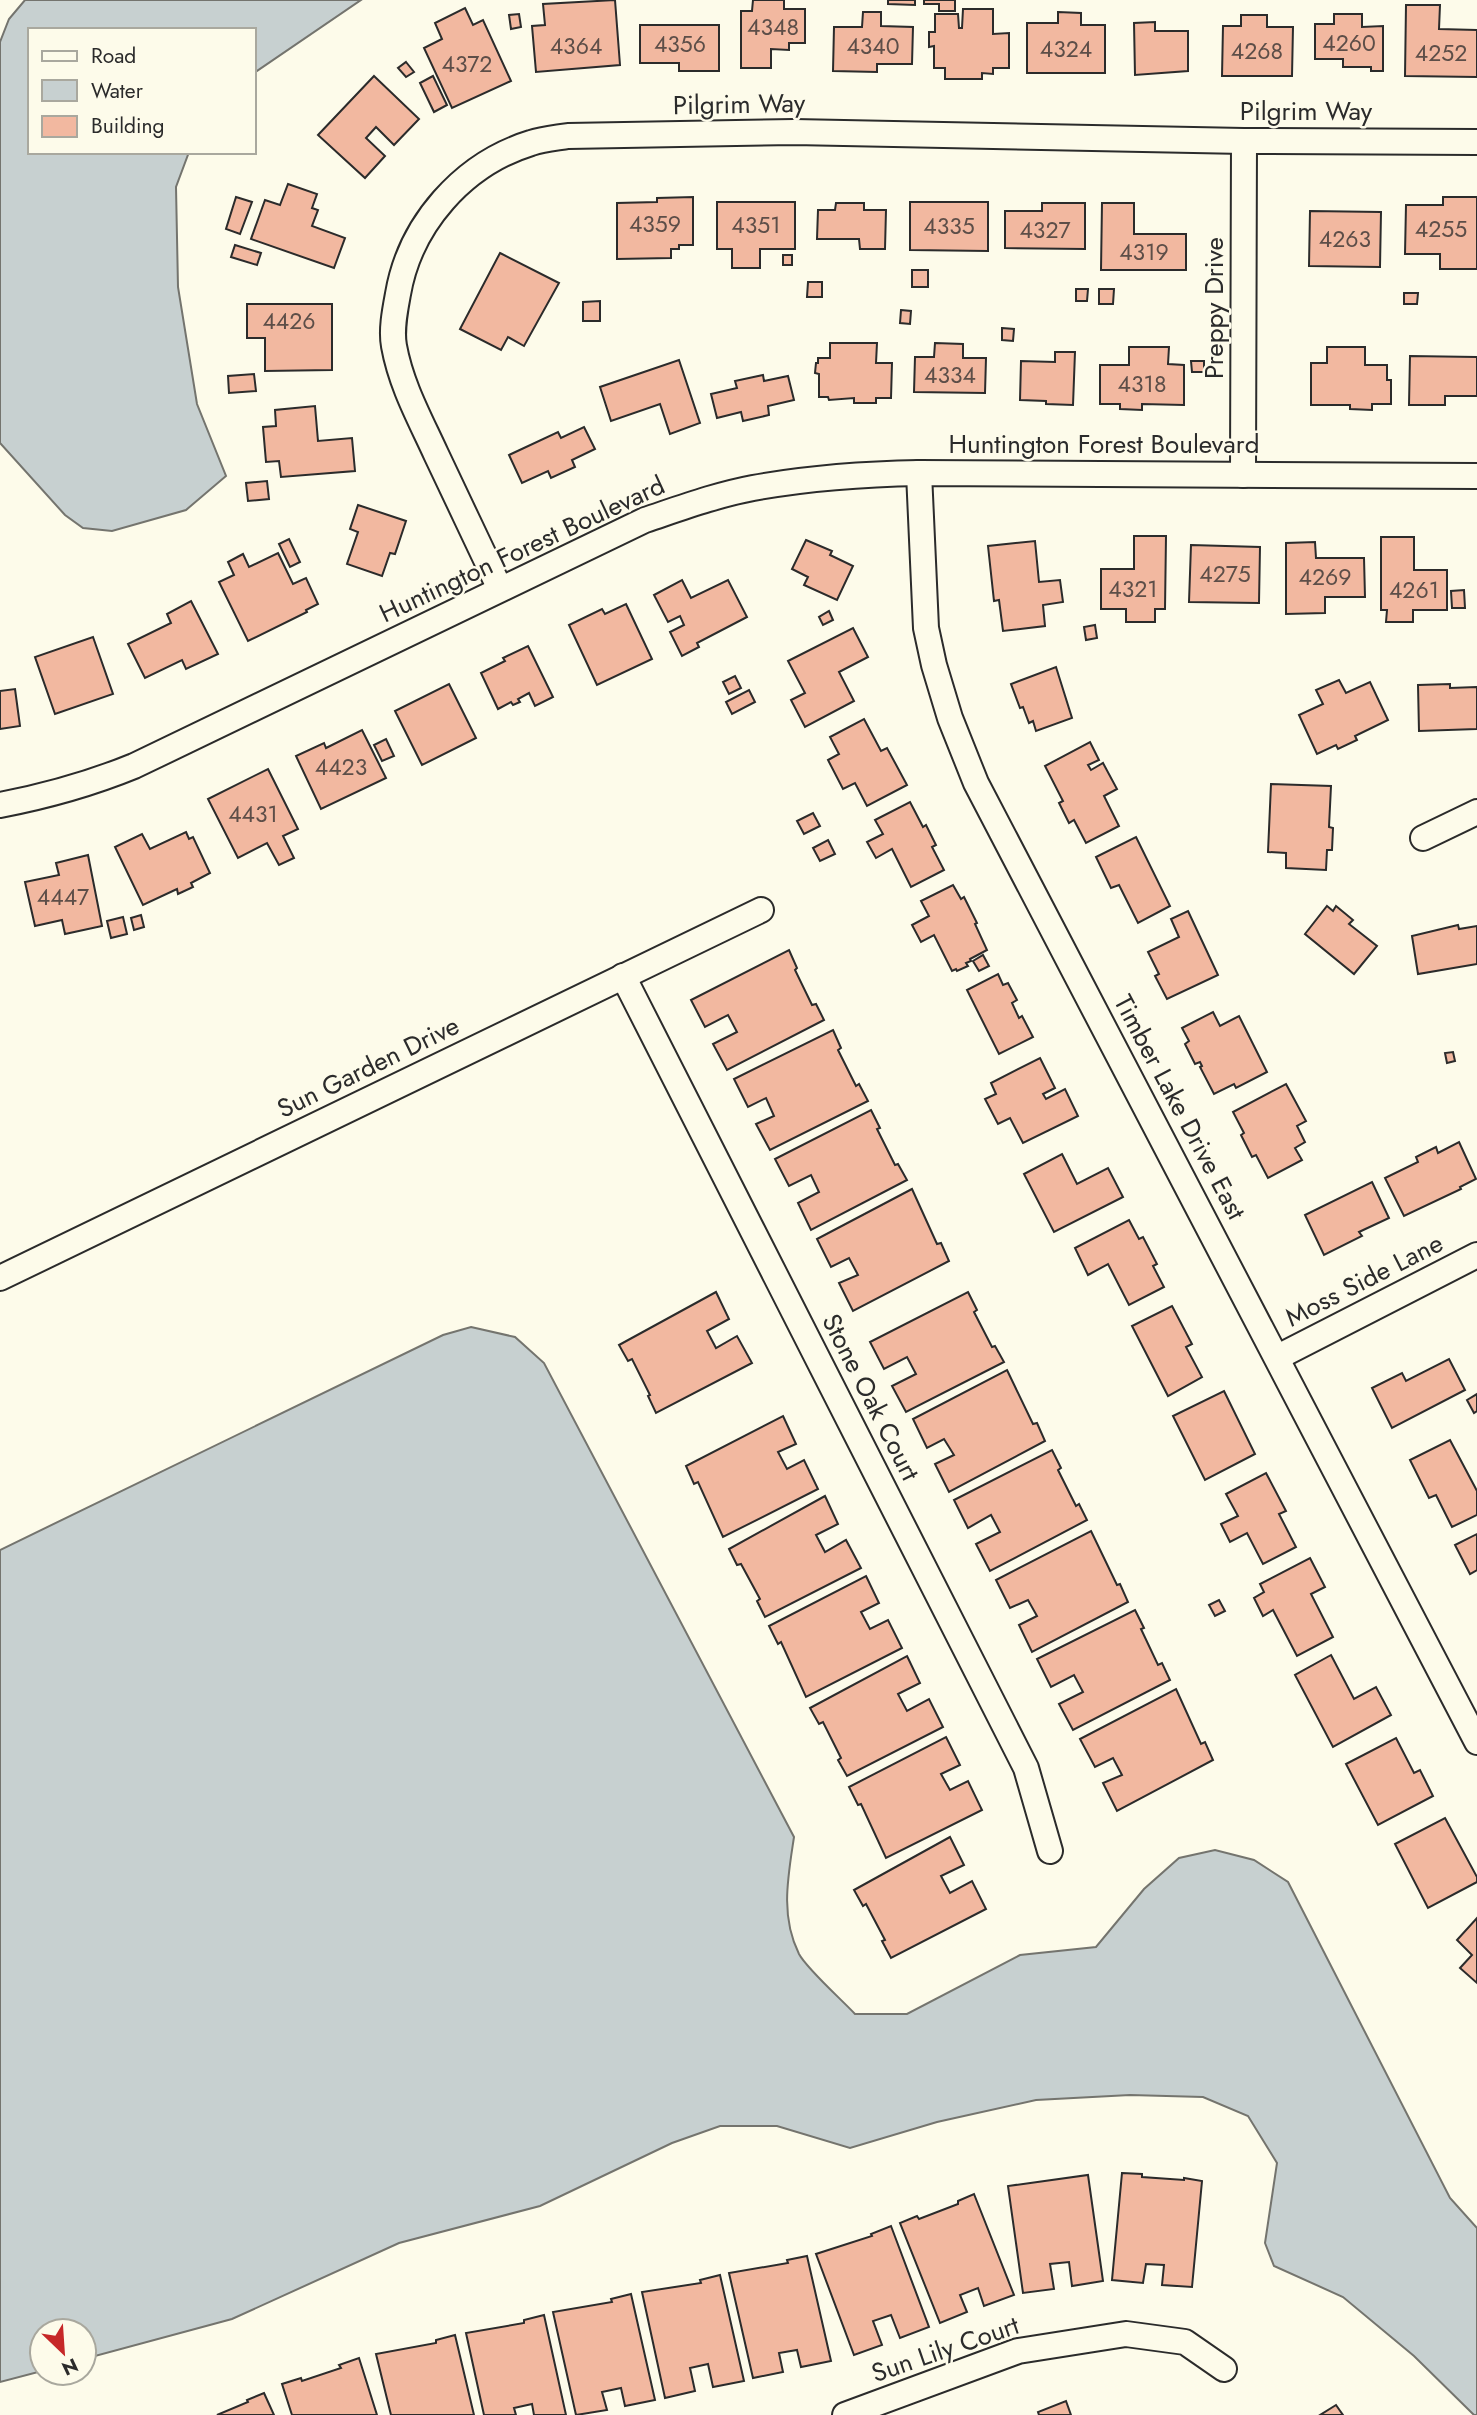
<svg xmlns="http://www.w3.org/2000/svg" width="1477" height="2415" viewBox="0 0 1477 2415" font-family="Jost,sans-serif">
	<rect width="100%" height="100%" fill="#fdfbea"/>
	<g fill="#c7d0d0" stroke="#74746e" stroke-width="2">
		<path d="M25,0H361L254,73V30H30V152H189L176,187L178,287L197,404L226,476L186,510L112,531L83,528L65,515L0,443V42L9,19Z"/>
		<path d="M471,1327L515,1337L544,1363L794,1837C788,1877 780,1916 799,1954C807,1969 842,2000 855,2014H907L1020,1955L1096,1947L1144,1889L1179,1858L1215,1850L1254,1860L1288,1882L1450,2198L1477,2228V2415H1474L1414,2356L1343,2297L1274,2266L1265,2243L1277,2163L1248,2116L1203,2097L1130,2095L1036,2100L937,2122L850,2148L777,2126H720L672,2143L540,2206L399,2243L232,2319L84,2359V2331H42V2371L0,2382V1550L443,1335Z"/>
	</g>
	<g fill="#f2b8a0" stroke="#2b2b2b" stroke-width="2">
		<path d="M615,0L620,65L536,72L532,26L545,25L543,4Z"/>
		<path d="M753,0H784V9H805V43H789V50L771,49V68H741V11H752Z"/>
		<path d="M888,0H915V5L888,4Z"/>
		<path d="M924,0H955V11H939V4H924Z"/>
		<path d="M1406,5H1440L1439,29L1477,30V77L1405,76Z"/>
		<path d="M465,8L473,25L483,20L511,81L452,108L424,48L442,39L435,23Z"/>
		<path d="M963,9H993V34L1009,33V68H993V74L982,73V79H945V68H934V46L929,47V32H935V14H958L959,28H962Z"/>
		<path d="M863,12H881V26L913,27L912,64H877V72L833,71L834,27H862Z"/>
		<path d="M1058,12L1081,13V25H1105V73H1027V23H1058Z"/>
		<path d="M519,14L521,27L511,29L509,15Z"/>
		<path d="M1334,14H1362V27L1383,26V71H1371V67H1343V59H1315V24H1334Z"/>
		<path d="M1241,15H1267V27H1293L1292,76H1222L1223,26H1241Z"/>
		<path d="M1155,22V31H1188V71L1135,75L1134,23Z"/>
		<path d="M640,25H719V71H679V63H640Z"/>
		<path d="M406,62L414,72L406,77L398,68Z"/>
		<path d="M374,76L419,119L394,145L376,127L366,138L385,156L365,178L318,135Z"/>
		<path d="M433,76L447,105L434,112L420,83Z"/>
		<path d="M288,184L317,194L312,208L318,210L312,226L345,238L334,268L251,239L265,200L280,205Z"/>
		<path d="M236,197L252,202L240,234L226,229Z"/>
		<path d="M693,197V245H679V249H671V258L617,259V203L657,202V198Z"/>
		<path d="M1443,197H1477V269H1440V254H1405L1406,205H1443Z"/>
		<path d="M717,202H795V249H760V268H732V249H717Z"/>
		<path d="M910,202H988V251L910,250Z"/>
		<path d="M836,203H864V210H886L885,249H860L859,239H817L818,210H835Z"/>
		<path d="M1042,203H1085V249L1005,248V211H1042Z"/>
		<path d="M1102,203H1134V234H1186V270H1101Z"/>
		<path d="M1310,211L1381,212L1380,267L1309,266Z"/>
		<path d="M235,245L261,253L257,265L231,257Z"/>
		<path d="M500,253L559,283L524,346L508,337L501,350L460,329Z"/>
		<rect x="783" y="255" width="9" height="10"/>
		<rect x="912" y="270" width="16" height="17"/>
		<path d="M808,282H822V297H807Z"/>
		<path d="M1076,289H1088L1087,301H1076Z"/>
		<path d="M1099,289H1114L1113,304H1099Z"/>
		<path d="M1404,293H1418L1417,304H1404Z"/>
		<path d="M600,301V321H583V302Z"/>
		<path d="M247,304H332V370L265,371V338H247Z"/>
		<path d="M901,310L911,311L910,324L900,323Z"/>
		<path d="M1002,328L1014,329L1013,341L1002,340Z"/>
		<path d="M830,343H877L876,363H892L891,398H876V403H854V398L829,400L828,397H819V374L815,373L816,363H818V358H830Z"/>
		<path d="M935,343L963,344V358H986L985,393L914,392L915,357H934Z"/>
		<path d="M1129,347H1169L1168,364L1184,365V405L1142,404V410L1120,409V404H1100V365H1129Z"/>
		<path d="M1327,347H1365V365H1387V380H1391V404H1372V410L1350,409V405H1311V363H1327Z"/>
		<path d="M1055,352H1075L1073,405L1046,404V401L1020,400L1021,361L1055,362Z"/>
		<path d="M1410,356L1477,357V396H1445V405H1409Z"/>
		<path d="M679,360L700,423L670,434L660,404L611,421L600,387Z"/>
		<path d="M1191,361H1204V372H1192Z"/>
		<path d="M254,374L256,391L229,393L228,376Z"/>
		<path d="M763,375L764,381L788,376L794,400L768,406L769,415L743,421L741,412L717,418L711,394L737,388L735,381Z"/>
		<path d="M315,406L318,441L352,438L355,471L281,477L279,461L266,462L263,427L276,426L275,410Z"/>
		<path d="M584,427L595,449L572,460L575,467L551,478L548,471L522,483L509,455L558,432L561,438Z"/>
		<path d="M267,481L269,499L248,501L246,483Z"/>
		<path d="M358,505L406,521L395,554L390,553L382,576L347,564L358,532L350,529Z"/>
		<path d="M1134,536H1166L1165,609H1155V622H1126V609H1101V569H1134Z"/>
		<path d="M1381,537H1414V570H1447V610H1413V622H1386L1387,610H1381Z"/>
		<path d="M289,539L300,562L290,567L279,544Z"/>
		<path d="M806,540L832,551L830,555L853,566L837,600L804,585L808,577L792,569Z"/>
		<path d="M1035,541L1039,582L1060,580L1063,602L1043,605L1045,626L1003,631L999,600L994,601L988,546Z"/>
		<path d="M1315,542L1316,558H1364L1365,597H1325V613L1286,614V543Z"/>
		<path d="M1191,545L1260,547L1259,603L1189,602Z"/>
		<path d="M278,553L293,584L306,578L318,604L306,610L307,612L248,641L219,582L234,575L228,562L243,554L249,567Z"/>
		<path d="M682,580L691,598L728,580L747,617L697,643L699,647L682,656L670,632L684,625L680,616L668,622L654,595Z"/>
		<path d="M1464,590L1465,608H1452L1451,591Z"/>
		<path d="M191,601L218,654L186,669L182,660L145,678L128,644L171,623L167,614Z"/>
		<path d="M626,604L652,659L597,685L569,625L602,609L605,614Z"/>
		<path d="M829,611L833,620L823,625L819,617Z"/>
		<path d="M1095,625L1097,638L1086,640L1084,627Z"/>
		<path d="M853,628L868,657L839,672L854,701L805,727L791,700L805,693L788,661Z"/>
		<path d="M93,637L113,694L55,714L35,657Z"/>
		<path d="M528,646L553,697L535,706L529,693L518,699L520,702L513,705L511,702L498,709L481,673L505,661L503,658Z"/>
		<path d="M1056,667L1072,718L1036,731L1033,721L1029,723L1023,707L1020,708L1011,684Z"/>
		<path d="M735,676L741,688L729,694L723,682Z"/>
		<path d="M1339,680L1346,693L1370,682L1388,720L1355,736L1357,740L1338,749L1336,745L1317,754L1299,715L1323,704L1316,690Z"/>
		<path d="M449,684L476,738L422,765L395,711Z"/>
		<path d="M1450,684V688L1477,687V729L1419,731L1418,685Z"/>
		<path d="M15,689L20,726L0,729V691Z"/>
		<path d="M749,690L755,702L732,714L726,702Z"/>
		<path d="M864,719L881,751L887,748L907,785L867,806L855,783L843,789L828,760L839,754L830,737Z"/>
		<path d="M362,730L386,778L321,809L296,756L324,743L326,748Z"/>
		<path d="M386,739L394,756L382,761L374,745Z"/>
		<path d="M1090,742L1099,760L1088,765L1091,770L1103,763L1117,789L1104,796L1119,826L1086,843L1074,820L1069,823L1059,803L1063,801L1045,766Z"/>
		<path d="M268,769L298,829L283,836L294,858L279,865L267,843L238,858L208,799Z"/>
		<path d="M1271,784L1331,786L1329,827L1333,828L1332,850H1327L1326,870L1286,868V853L1268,852Z"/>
		<path d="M910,802L923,827L926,825L936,845L932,847L944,870L911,887L892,849L876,858L867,842L883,834L875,820Z"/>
		<path d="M813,813L820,826L804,834L797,821Z"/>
		<path d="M186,832L189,839L193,837L210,873L191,883L193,887L178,894L177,889L143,905L115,847L142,834L150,849Z"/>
		<path d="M1136,837L1170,906L1138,923L1119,885L1111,888L1096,857Z"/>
		<path d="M828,840L835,854L820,861L813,848Z"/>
		<path d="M88,855L102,926L65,934L62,920L35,926L25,882L59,875L56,863Z"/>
		<path d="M953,885L961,899L964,897L977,923L975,924L987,950L970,959L971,961L966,963L968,966L957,971L956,969L952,971L934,935L921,942L912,925L929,916L921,901Z"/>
		<path d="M1327,906L1333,911L1336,906L1353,920L1349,924L1377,946L1354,974L1305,934Z"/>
		<path d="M1188,911L1218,975L1167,999L1155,976L1159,974L1148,952L1179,937L1171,919Z"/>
		<path d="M141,915L144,927L134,930L131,918Z"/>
		<path d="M123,917L127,934L111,938L107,921Z"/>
		<path d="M1458,925L1459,929L1477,926V964L1418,974L1412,936Z"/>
		<path d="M789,950L797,968L795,970L812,1005L816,1004L824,1020L727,1070L713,1044L737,1032L728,1015L705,1027L691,1000Z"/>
		<path d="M983,955L989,966L979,971L973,961Z"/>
		<path d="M998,974L1003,985L1008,983L1017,1000L1012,1003L1019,1018L1022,1016L1033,1037L999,1054L967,990Z"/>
		<path d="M1213,1012L1220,1026L1239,1016L1267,1072L1236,1088L1234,1084L1214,1094L1200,1067L1202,1066L1200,1062L1195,1064L1185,1044L1189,1041L1182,1028Z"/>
		<path d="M833,1030L841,1048L838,1050L856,1086L859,1084L868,1101L770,1150L756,1124L774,1116L766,1098L748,1107L734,1079Z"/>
		<path d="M1453,1052L1455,1061L1447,1063L1445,1053Z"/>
		<path d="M1040,1058L1055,1088L1043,1094L1046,1099L1065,1089L1078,1116L1023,1143L1010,1118L998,1124L985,1099L996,1094L991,1083Z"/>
		<path d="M1286,1084L1306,1121L1297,1126L1305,1142L1295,1148L1302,1160L1268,1178L1256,1155L1252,1157L1241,1135L1244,1133L1233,1112Z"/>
		<path d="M871,1110L880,1128L877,1129L895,1165L898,1164L907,1180L811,1230L798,1203L819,1192L811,1175L789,1186L775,1159Z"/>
		<path d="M1459,1142L1476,1179L1460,1187L1461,1189L1404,1216L1385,1178L1418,1162L1416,1157L1436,1147L1438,1153Z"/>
		<path d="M1062,1154L1077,1184L1108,1168L1123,1197L1054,1232L1024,1174Z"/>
		<path d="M1372,1182L1389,1218L1359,1232L1362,1236L1324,1255L1305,1215Z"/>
		<path d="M912,1189L937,1244L941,1243L949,1261L853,1311L839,1283L858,1275L849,1258L831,1267L817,1239Z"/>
		<path d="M1129,1220L1139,1239L1143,1237L1157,1264L1153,1266L1164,1287L1129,1305L1108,1264L1088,1275L1075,1248Z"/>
		<path d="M716,1292L729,1319L707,1331L716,1348L737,1336L752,1363L656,1413L648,1396L650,1395L632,1359L628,1361L619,1345Z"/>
		<path d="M968,1292L977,1310L974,1312L992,1347L995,1346L1004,1362L906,1412L892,1386L916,1374L907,1357L884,1369L870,1342Z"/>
		<path d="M1172,1306L1192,1344L1186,1347L1202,1377L1168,1396L1132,1326Z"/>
		<path d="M1449,1359L1465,1390L1392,1428L1372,1388L1402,1373L1406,1381Z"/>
		<path d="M1007,1370L1033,1424L1037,1423L1045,1441L949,1492L935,1464L954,1455L944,1439L927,1448L913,1419Z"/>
		<path d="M1224,1391L1255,1454L1205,1480L1173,1416Z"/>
		<path d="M1477,1394V1411L1474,1413L1467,1400Z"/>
		<path d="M783,1416L796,1444L778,1452L787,1469L804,1460L818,1489L723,1537L698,1482L694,1484L686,1466Z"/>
		<path d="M1450,1440L1477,1491V1515L1452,1527L1436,1495L1429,1498L1410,1460Z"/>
		<path d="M1052,1450L1061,1468L1058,1470L1076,1506L1079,1504L1087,1520L990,1571L976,1544L1000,1532L991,1515L968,1528L954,1500Z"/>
		<path d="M1266,1473L1286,1511L1279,1514L1296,1547L1263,1564L1247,1533L1230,1542L1221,1524L1238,1516L1226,1494Z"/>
		<path d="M825,1496L838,1524L816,1535L825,1552L846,1540L861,1568L765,1617L757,1601L760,1599L741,1564L737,1565L729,1549Z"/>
		<path d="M1091,1531L1117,1585L1120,1584L1128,1602L1032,1652L1019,1625L1037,1616L1028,1600L1010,1608L996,1580Z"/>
		<path d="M1477,1534V1570L1470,1574L1455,1545Z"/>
		<path d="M1310,1558L1325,1587L1311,1594L1333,1637L1297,1656L1273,1610L1263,1616L1254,1598L1264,1592L1260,1584Z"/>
		<path d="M866,1576L879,1603L861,1612L870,1629L888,1620L902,1648L806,1697L781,1642L778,1644L769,1626Z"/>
		<path d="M1219,1600L1225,1611L1215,1616L1209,1605Z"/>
		<path d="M1135,1610L1144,1628L1141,1629L1158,1665L1162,1663L1170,1680L1073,1730L1059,1704L1083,1692L1074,1675L1051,1687L1037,1659Z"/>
		<path d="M1331,1655L1354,1699L1376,1687L1391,1715L1333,1747L1295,1675Z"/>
		<path d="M907,1656L920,1683L898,1694L907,1711L929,1699L943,1727L847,1776L838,1760L841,1758L823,1722L819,1724L810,1708Z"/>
		<path d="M1176,1689L1201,1744L1205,1742L1213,1760L1117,1811L1103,1783L1122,1775L1113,1758L1095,1767L1080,1739Z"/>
		<path d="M946,1737L960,1765L941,1774L950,1790L968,1781L982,1810L886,1858L861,1804L858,1805L849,1787Z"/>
		<path d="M1396,1738L1414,1773L1420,1770L1433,1796L1378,1825L1346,1764Z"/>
		<path d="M1445,1818L1477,1877V1882L1428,1908L1395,1844Z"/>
		<path d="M950,1837L964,1865L941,1876L950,1893L972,1881L986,1909L891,1958L882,1941L885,1940L866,1904L863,1906L854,1890Z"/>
		<path d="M1477,1918V1983L1460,1968L1472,1955L1457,1940Z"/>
		<path d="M1122,2173L1142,2174V2177L1184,2180V2178L1202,2181L1192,2287L1162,2285L1164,2265L1146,2264L1143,2283L1112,2280Z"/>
		<path d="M1088,2175L1103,2281L1072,2286L1069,2262L1050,2264L1054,2289L1023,2293L1008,2186Z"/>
		<path d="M974,2194L1014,2295L984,2306L978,2288L960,2295L967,2312L940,2323L900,2223L917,2216L919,2219L958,2204V2201Z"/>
		<path d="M891,2226L929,2327L900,2338L891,2315L873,2321L882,2345L854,2355L816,2254L872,2236L871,2234Z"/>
		<path d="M807,2256L831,2361L801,2367L797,2350L779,2353L783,2372L753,2378L729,2273L788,2263L787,2260Z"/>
		<path d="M720,2275L744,2381L713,2387L708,2364L690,2368L695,2391L665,2398L642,2292L701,2283L700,2280Z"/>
		<path d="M631,2294L655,2400L625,2406L621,2388L602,2392L607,2410L576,2415L553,2312L612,2302L611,2299Z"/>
		<path d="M544,2315L566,2415H534L532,2404L514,2408L516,2415H484L466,2333L524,2323V2320Z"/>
		<path d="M455,2335L474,2415H391L376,2354L436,2343V2340Z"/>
		<path d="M359,2358L377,2415H292L282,2384L301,2378L302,2381L341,2368L339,2365Z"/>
		<path d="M264,2393L274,2415H217L248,2402L247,2400Z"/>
		<path d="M1066,2401L1071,2415H1039L1038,2412Z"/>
		<path d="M1336,2405L1343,2415H1320Z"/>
	</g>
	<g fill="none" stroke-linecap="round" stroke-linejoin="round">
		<defs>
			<g id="street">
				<path d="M919,473L926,628L934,665L950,718L976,783L1477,1742"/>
				<path d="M1243,475L1244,141"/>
				<path d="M500,589C479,544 457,499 436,454C420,419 401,385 394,346C391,330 395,310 398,294C410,224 463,164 531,143C543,139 556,138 568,136L794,132L1244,141L1477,142"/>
				<path d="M0,805C47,796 90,784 134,766L645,520C681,508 716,495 753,488C808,478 864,474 919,473L1477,476"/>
				<path d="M1423,838L1477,812"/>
				<path d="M623,976L1026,1768L1050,1851"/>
				<path d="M0,1278L761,910"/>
				<path d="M1278,1357L1477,1255"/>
				<path d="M845,2415L1018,2351L1126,2334L1185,2342L1224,2369"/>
			</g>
		</defs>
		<use href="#street" stroke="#2b2b2b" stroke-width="28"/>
		<use href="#street" stroke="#fdfbea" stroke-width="24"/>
	</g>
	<g text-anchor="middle" stroke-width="5" stroke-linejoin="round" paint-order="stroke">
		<g font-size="23" fill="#5d4e48">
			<text x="773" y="35">4348</text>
			<text x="1349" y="51">4260</text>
			<text x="680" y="52">4356</text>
			<text x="576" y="54">4364</text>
			<text x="873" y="54">4340</text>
			<text x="1066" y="57">4324</text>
			<text x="1257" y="59">4268</text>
			<text x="1441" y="61">4252</text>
			<text x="467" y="72">4372</text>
			<text x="655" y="232">4359</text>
			<text x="756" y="233">4351</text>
			<text x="949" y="234">4335</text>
			<text x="1441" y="237">4255</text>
			<text x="1045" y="238">4327</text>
			<text x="1345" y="247">4263</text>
			<text x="1144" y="260">4319</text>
			<text x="289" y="329">4426</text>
			<text x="950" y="383">4334</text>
			<text x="1142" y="392">4318</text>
			<text x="1225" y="582">4275</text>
			<text x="1325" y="585">4269</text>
			<text x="1133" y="597">4321</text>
			<text x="1414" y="598">4261</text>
			<text x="341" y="775">4423</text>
			<text x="253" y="822">4431</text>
			<text x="63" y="905">4447</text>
		</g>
		<g font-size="26" fill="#2b2b2b" stroke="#fdfbea">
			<text transform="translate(739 104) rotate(-1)" y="9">Pilgrim Way</text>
			<text x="1306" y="120">Pilgrim Way</text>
			<text transform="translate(1214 308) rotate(-90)" y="9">Preppy Drive</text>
			<text x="1104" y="453">Huntington Forest Boulevard</text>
			<text transform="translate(522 549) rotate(-25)" y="9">Huntington Forest Boulevard</text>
			<text transform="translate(368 1067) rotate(-26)" y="9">Sun Garden Drive</text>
			<text transform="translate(1180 1107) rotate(62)" y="9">Timber Lake Drive East</text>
			<text transform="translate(1364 1280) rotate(-27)" y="9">Moss Side Lane</text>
			<text transform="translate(871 1397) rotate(63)" y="9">Stone Oak Court</text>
			<text transform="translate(945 2349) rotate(-19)" y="9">Sun Lily Court</text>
		</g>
	</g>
	<rect x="28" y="28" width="228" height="126" fill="#fdfbea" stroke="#a9a89e" stroke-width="2"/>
	<rect x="42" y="51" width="35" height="10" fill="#fdfbea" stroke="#a9a89e" stroke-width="2"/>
	<text x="91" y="63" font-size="21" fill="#2b2b2b">Road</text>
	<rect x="42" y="80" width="35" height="21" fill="#c7d0d0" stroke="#a9a89e" stroke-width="2"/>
	<text x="91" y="98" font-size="21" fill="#2b2b2b">Water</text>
	<rect x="42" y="116" width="35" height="21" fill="#f2b8a0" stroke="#a9a89e" stroke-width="2"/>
	<text x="91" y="133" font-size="21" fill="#2b2b2b">Building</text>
	<g transform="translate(63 2352) rotate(155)"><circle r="33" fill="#fdfbea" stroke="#a9a89e" stroke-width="2"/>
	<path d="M0-5L12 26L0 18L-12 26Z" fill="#c62828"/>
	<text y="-10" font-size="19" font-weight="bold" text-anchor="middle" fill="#2b2b2b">N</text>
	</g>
</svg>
